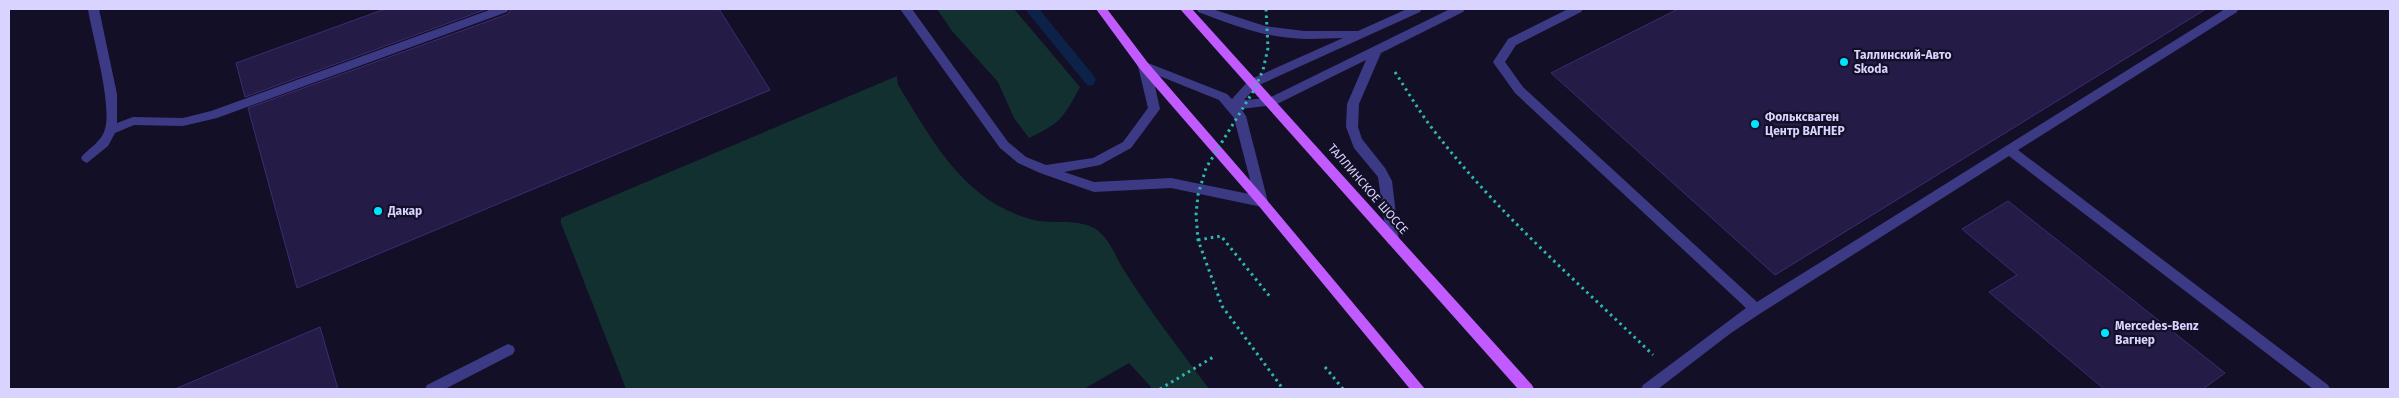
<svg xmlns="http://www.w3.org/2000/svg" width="2399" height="398" viewBox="0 0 2399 398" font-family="'Fira Sans',sans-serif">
	<rect width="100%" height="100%" fill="#130f26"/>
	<g fill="#12302f">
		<path d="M937,9H1014L1080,87C1064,117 1061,123 1029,138L1014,118L998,82L952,31Z"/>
		<path d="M897,76L898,85C933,141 962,199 1030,219C1050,225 1075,218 1094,228C1110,237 1117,261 1127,275C1152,314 1181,351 1209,389H1150L1151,387L1129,363L1084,389H626L561,223V218Z"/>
	</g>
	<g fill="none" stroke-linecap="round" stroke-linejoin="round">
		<path stroke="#0c2248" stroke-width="11" d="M1032,9L1090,80"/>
	</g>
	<g fill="#241b47" stroke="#3b2d73">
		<path d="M385,9H487L245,97L236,63Z"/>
		<path d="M511,9H719L770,90L297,288L248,108L508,14Z"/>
		<path d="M1678,9H2206L1775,275L1551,73Z"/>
		<path d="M2008,201L2225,373L2203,389H2104L1989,292L2017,275L1962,229Z"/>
		<path d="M320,327L338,389H175Z"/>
	</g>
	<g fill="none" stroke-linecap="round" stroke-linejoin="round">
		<g stroke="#2fb8b0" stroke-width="3" stroke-dasharray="2.5 4" stroke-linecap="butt">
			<path d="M1395,72C1408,92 1420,113 1435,132C1498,214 1579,283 1653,355"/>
			<path d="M1198,240L1221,236L1271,298"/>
			<path d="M1325,367L1343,389"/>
			<path d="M1160,389L1215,356"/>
		</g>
		<g fill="#3d3a85" fill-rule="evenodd">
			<path d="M88,9H99L117,94V123L133,117L183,118L211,111L492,9H509L507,12L217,118L183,126L134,125L115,133L108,146L87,163L83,161L81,158L83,155C90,148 100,142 104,132C114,109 92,36 88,9Z"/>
			<path d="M1568,9H1583L1581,12L1516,45L1505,62L1523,87L1757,302L2225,9H2238L2237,12L2018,150L2328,385L2330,389H2313L2009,156L1761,313L1731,333L1658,389H1641L1643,385L1746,308L1515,93L1495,65L1493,62L1508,39Z"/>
			<path d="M508,344L513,346L515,350L513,354L445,389H425L427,385Z"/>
		</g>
		<path fill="#3d3a85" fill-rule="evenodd" d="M900,9H912L1008,142L1026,157L1046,165L1093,158L1123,142L1148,108L1138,66L1140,63H1148L1227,94L1232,99L1249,80L1343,38C1326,38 1309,40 1292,38C1260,36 1228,23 1198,12L1197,9H1212L1265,26L1304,31H1358L1407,9H1422L1420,12L1257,86L1244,100L1269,98L1450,9H1465L1463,12L1381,53L1359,104L1358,127L1362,139L1385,168L1392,181L1399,240L1398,244H1388L1387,240L1378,177L1354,148L1346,127L1347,104L1366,60L1275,105L1241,109L1246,116L1268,202L1266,205L1262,207L1171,188L1094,192L1040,173L1018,163L1000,148ZM1152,73L1219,100L1234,118L1254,195L1171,178L1094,182L1064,172L1100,165L1131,148L1160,109Z"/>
		<g fill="#c25bff" fill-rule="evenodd">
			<path d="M1096,9H1107L1148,63L1266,199L1425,389H1410L1258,205L1140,69Z"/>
			<path d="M1180,9H1192L1532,385L1534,389H1518Z"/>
		</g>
		<path stroke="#2fb8b0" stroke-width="3" stroke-dasharray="2.5 4" stroke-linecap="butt" d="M1266,9L1268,48L1263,70L1254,90L1206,168L1198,195L1196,215L1198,240L1222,306L1283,389"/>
	</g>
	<g fill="#00e5ff" stroke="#130f26" stroke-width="2">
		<circle cx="1844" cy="62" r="5"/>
		<circle cx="1755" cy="124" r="5"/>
		<circle cx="378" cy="211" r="5"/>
		<circle cx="2105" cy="333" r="5"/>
	</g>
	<g text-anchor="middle" stroke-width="4.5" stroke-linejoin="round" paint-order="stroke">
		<g font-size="12" font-weight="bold" fill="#d9d4ff" stroke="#130f26" text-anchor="start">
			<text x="1854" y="59">Таллинский-Авто<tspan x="1854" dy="14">Skoda</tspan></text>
			<text x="1765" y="121">Фольксваген<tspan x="1765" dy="14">Центр ВАГНЕР</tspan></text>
			<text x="388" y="215">Дакар</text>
			<text x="2115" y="330">Mercedes-Benz<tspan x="2115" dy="14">Вагнер</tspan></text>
		</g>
		<g font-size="12" fill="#d9d4ff" stroke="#130f26">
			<text transform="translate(1368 189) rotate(49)" y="4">ТАЛЛИНСКОЕ ШОССЕ</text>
		</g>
	</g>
	<rect width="2399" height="398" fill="none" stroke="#d9d4ff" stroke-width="20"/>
</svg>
